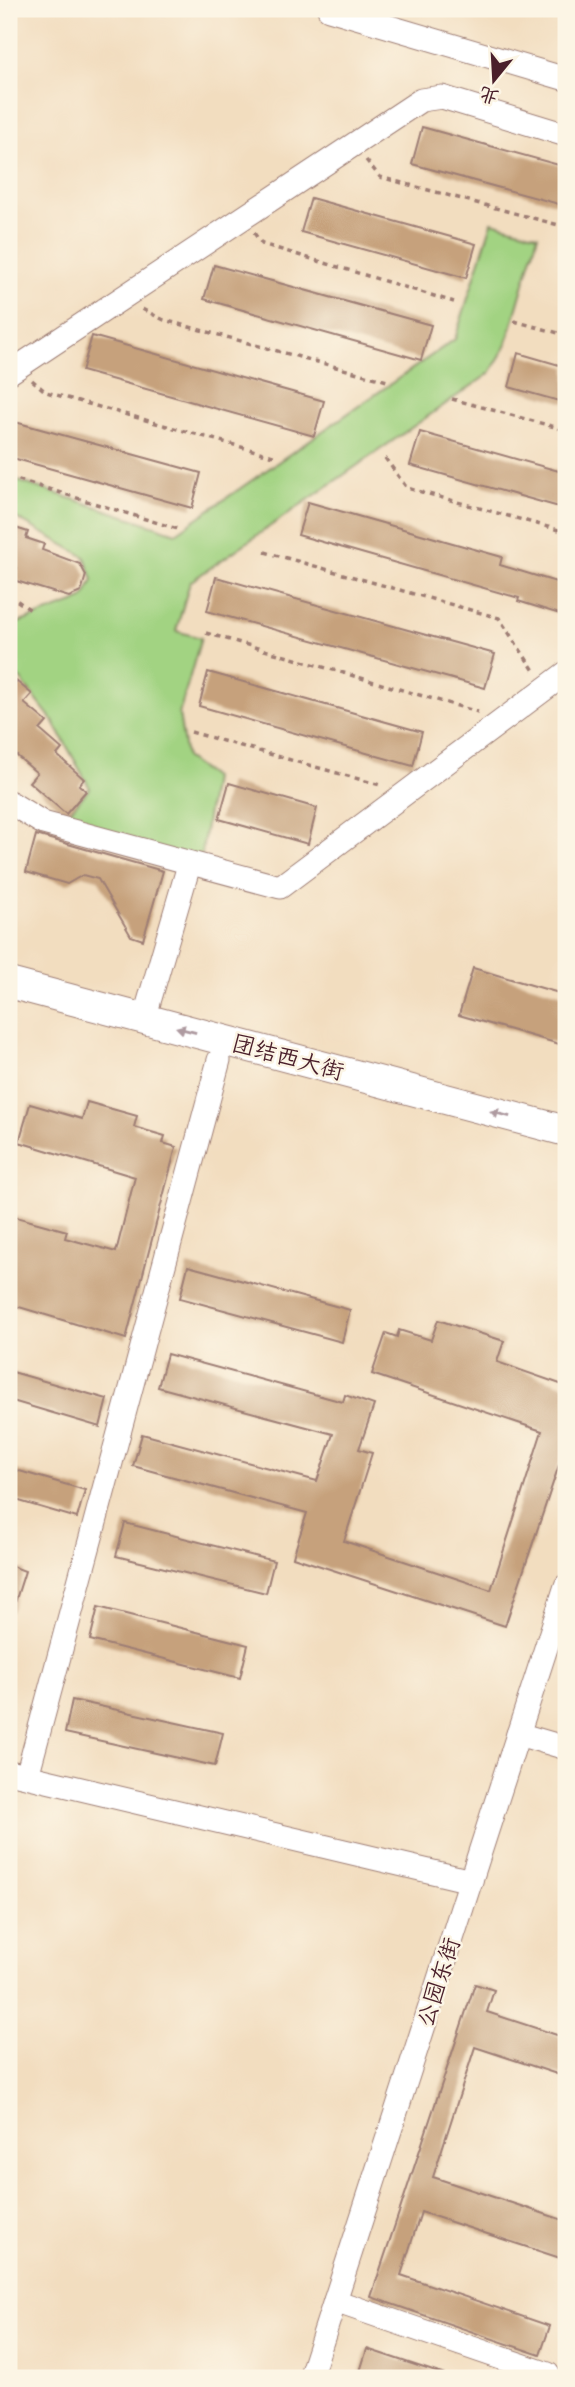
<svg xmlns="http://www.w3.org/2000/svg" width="575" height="2387" viewBox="0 0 575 2387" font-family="Pangolin,'LXGW WenKai TC',sans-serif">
	<rect width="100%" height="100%" fill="#fcf5e5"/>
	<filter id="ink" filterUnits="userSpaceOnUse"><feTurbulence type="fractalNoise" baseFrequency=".0143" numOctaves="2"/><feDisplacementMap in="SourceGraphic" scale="14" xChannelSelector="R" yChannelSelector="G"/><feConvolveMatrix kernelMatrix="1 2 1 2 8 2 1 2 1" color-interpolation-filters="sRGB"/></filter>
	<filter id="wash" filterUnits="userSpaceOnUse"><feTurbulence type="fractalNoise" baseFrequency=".00686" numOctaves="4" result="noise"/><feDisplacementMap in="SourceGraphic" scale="28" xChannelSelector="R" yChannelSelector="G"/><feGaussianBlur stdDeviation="1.57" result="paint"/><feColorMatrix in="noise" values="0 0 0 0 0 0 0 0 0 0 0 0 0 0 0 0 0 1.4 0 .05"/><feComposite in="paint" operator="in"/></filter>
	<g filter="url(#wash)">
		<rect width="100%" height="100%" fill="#f2ddbf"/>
		<path fill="#a2d382" stroke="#767956" stroke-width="2" d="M492,222L538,235L506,346L490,373L190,582L176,631L201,638L179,714L186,758L213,778L200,865L59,823L90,788L53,721L14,671L9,672V626L74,603L84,598L93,580L85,557L9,514V478L176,533L455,339Z"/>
		<g id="blocks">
			<g fill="#c6a17c">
				<path d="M422,127L566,167V206L412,164Z"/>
				<path d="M311,198L476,244L466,278L301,232Z"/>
				<path d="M214,265L431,325L421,360L204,299Z"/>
				<path d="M92,336L324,401L314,436L82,371Z"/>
				<path d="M518,353L566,367V403L509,387Z"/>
				<path d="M15,422L201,473L192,508L9,457Z"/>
				<path d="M420,432L566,473V509L410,465Z"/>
				<path d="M308,502L502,557L500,565L566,585V616L518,601L519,598L298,535Z"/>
				<path d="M9,526L28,532L26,538L44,544L42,550L80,564L86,575L81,592L69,597L13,580L17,568L9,565Z"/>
				<path d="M216,577L495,654L485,688L207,611Z"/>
				<path d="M208,672L422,732L413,766L199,706Z"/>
				<path d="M16,681L32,694L24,703L47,722L40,730L62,749L57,755L84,779L79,785L86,791L66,814L29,782L37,773L9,749V689Z"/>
				<path d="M229,783L317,808L308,844L219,819Z"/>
				<path d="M36,835L163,871L143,940L131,936L98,879L83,875L67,884L26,872Z"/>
				<path d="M473,968L566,995V1046L459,1015Z"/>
				<path d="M87,1102L137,1116L134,1127L165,1136L163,1143L176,1147L126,1339L9,1304V1215L67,1231L65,1238L116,1252L135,1177L19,1142L30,1104L82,1119Z"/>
				<path d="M188,1266L350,1310L342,1342L180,1298Z"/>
				<path d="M438,1320L504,1341L497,1362L566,1386V1444L505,1626L293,1557L307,1513L133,1466L142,1434L317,1481L333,1434L158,1387L167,1354L343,1402L345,1395L374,1405L359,1449L372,1453L344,1541L491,1590L542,1431L372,1374L386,1333L397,1337L399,1330L431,1340Z"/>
				<path d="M9,1371L107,1399L100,1427L9,1400Z"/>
				<path d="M9,1468L85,1490L77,1518L9,1498Z"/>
				<path d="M125,1523L274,1561L266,1593L116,1556Z"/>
				<path d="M9,1565L25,1571L12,1612H9Z"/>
				<path d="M98,1607L248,1645L240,1678L90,1640Z"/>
				<path d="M72,1700L223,1733L215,1766L65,1733Z"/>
				<path d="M475,1984L494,1990L487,2012L566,2038V2077L475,2047L433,2177L566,2221V2247L563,2259L421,2212L401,2275L550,2326L540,2355L371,2297Z"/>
				<path d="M367,2349L445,2375V2378H358Z"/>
			</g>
		</g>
	</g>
	<g filter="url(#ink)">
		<use href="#blocks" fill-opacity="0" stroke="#9e7e75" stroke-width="2"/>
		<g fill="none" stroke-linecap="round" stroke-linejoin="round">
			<defs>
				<g id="minor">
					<path d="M329,9L566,79"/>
					<path d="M9,373L421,100L442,97L566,135"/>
					<path d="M9,802L43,823L280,887L566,673"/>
					<path d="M144,1019L189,865"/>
					<path d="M518,1734L566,1748"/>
					<path d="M9,1772L471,1881"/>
					<path d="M27,1776L219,1060"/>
					<path d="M335,2301L548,2374L547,2378"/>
					<path d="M310,2378L566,1586"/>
				</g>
				<path id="major" d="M9,983L566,1131"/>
			</defs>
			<use href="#minor" stroke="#9e7e75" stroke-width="25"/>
			<use href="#major" stroke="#9e7e75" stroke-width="32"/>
			<g stroke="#9e7e75" stroke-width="3.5" stroke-dasharray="5 5" stroke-linecap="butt">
				<path d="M366,160L380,177L566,227"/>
				<path d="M254,233L262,244L454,302"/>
				<path d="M142,309L164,320L391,382"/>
				<path d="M514,321L566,335"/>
				<path d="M32,380L46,392L277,457"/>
				<path d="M452,399L566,430"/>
				<path d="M385,458L407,488L566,532"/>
				<path d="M9,477L181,530"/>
				<path d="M265,552L499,618L535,672"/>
				<path d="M9,595L32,611"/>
				<path d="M206,633L478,712"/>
				<path d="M191,732L380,785"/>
			</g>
			<use href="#minor" stroke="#fff" stroke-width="23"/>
			<use href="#major" stroke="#fff" stroke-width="30"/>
		</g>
		<defs><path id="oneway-solid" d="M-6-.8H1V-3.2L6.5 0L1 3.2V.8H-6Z" transform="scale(1.75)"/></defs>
		<g fill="#ae9aa0">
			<use href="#oneway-solid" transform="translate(186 1030) rotate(-165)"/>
			<use href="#oneway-solid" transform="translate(500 1114) rotate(-165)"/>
		</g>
	</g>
	<g text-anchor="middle" stroke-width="5" stroke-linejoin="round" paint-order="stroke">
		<g font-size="23" fill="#4a1f2b" stroke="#fcf5e5">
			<text transform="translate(288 1057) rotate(15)" y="8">团结西大街</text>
			<text transform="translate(438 1982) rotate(-72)" y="8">公园东街</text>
		</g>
	</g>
	<rect width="575" height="2387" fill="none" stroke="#fcf5e5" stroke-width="35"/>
	<g transform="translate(494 80) rotate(198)" stroke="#fcf5e5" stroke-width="5" paint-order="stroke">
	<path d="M0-5L12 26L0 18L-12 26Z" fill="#4a1f2b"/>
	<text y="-10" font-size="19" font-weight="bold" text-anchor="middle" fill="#4a1f2b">北</text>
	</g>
</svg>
